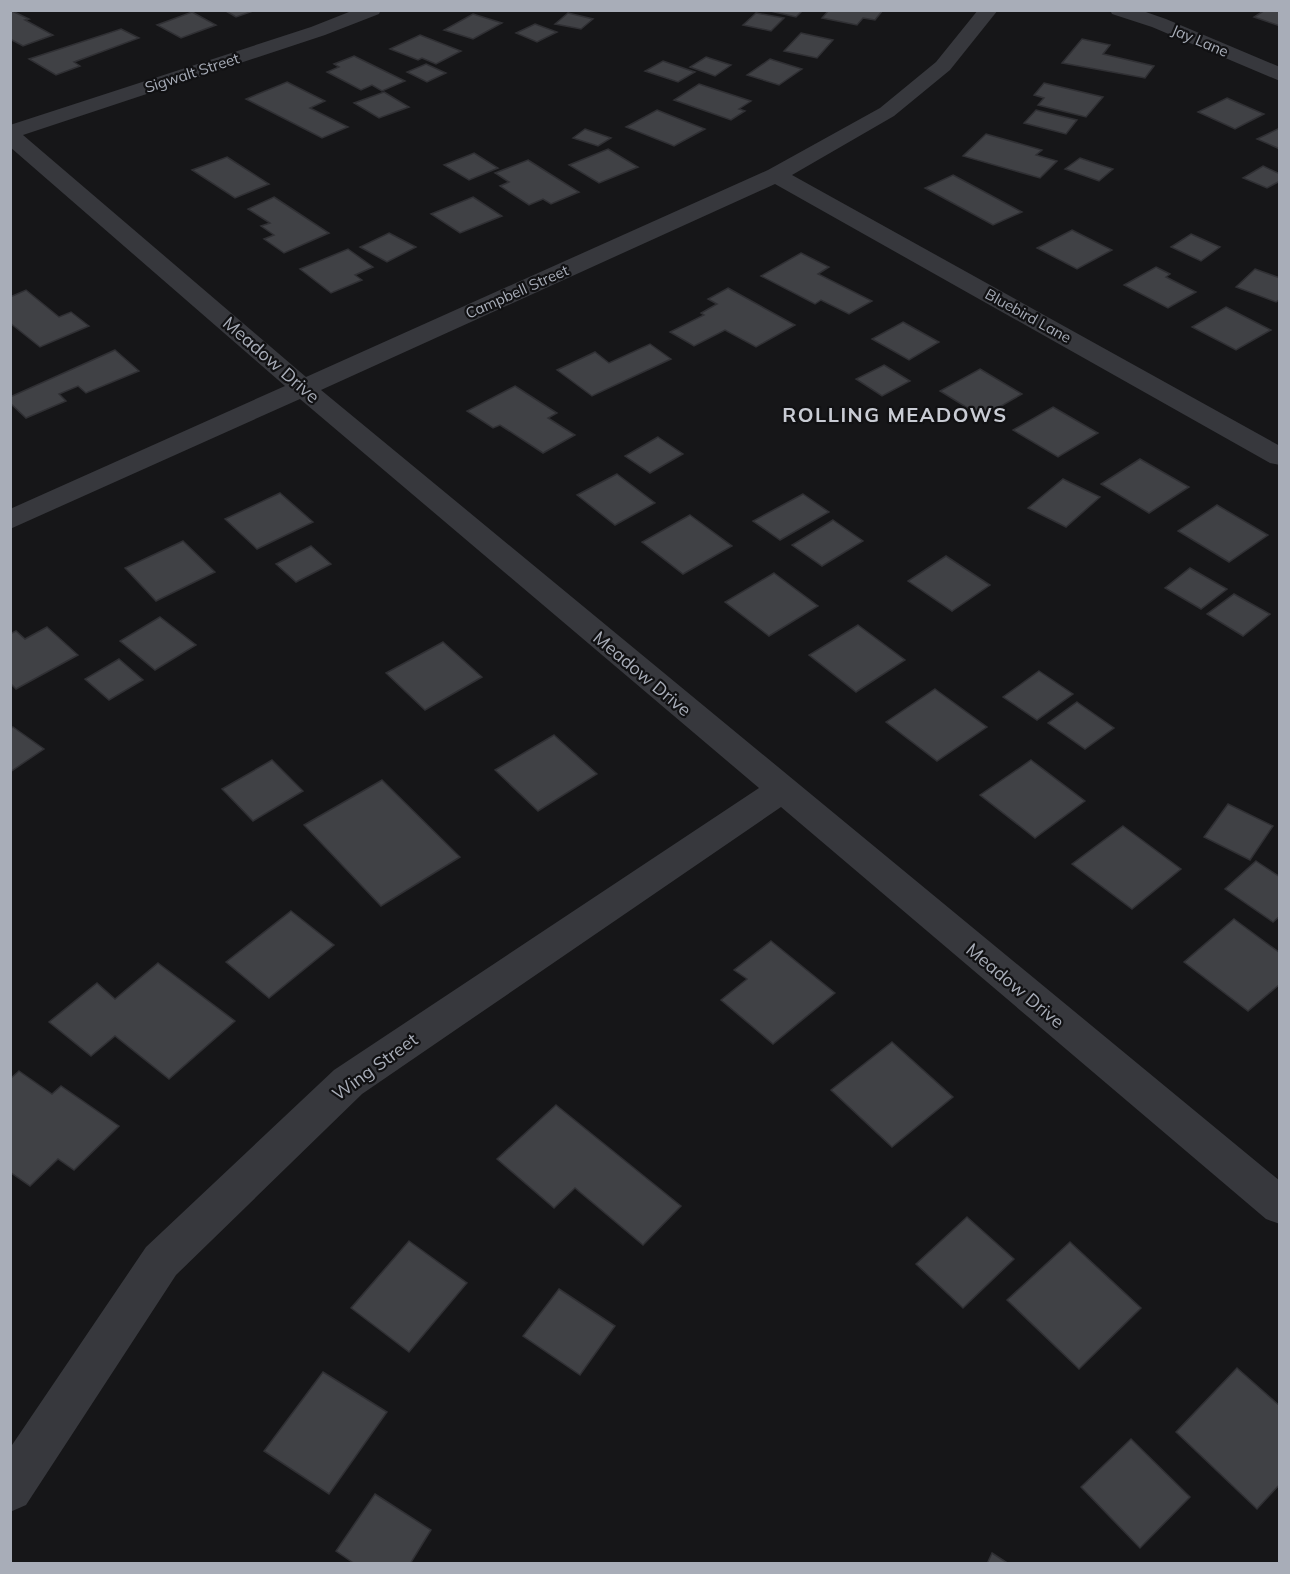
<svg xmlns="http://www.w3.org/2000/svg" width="1290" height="1574" viewBox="0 0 1290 1574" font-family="Mulish,sans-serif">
	<rect width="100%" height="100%" fill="#161618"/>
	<g fill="#404145" stroke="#303034" stroke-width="1.5">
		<path d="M10,10L29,19L25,20L53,35L23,46L10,39Z"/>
		<path d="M224,10H256L236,17Z"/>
		<path d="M766,10H803L796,17Z"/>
		<path d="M829,10H883L875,20L863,18L857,25L822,18Z"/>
		<path d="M1265,10H1280V26L1254,17Z"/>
		<path d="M192,12L216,25L181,38L157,25Z"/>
		<path d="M568,13L593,19L581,29L555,24Z"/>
		<path d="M756,13L784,18L771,31L743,25Z"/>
		<path d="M473,14L502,23L473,39L444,30Z"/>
		<path d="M535,24L557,32L537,42L516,33Z"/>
		<path d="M121,29L139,38L74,62L80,66L56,75L29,59Z"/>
		<path d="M801,33L833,40L817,58L784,51Z"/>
		<path d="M420,35L461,51L436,64L422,58L418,60L390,49Z"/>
		<path d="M1082,39L1110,45L1103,54L1154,66L1145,78L1062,63Z"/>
		<path d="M354,56L405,81L382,91L372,85L361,90L327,72L339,67L334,64Z"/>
		<path d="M706,57L731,65L715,76L690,67Z"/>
		<path d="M770,59L802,69L779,85L747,75Z"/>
		<path d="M663,61L695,72L678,82L645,71Z"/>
		<path d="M426,64L446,73L427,82L407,72Z"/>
		<path d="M287,82L325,101L310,108L348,127L322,138L246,99Z"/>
		<path d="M1044,83L1103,97L1086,117L1038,105L1044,98L1034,95Z"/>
		<path d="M699,84L751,101L739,109L745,111L731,120L674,100Z"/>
		<path d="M384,92L409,107L379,118L354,103Z"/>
		<path d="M1227,98L1264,114L1235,129L1198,112Z"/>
		<path d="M657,110L705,129L674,146L626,127Z"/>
		<path d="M1036,110L1077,120L1066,134L1024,123Z"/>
		<path d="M1280,128V149L1257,139Z"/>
		<path d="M585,129L611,138L598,146L573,138Z"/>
		<path d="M986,134L1042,150L1036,155L1057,161L1040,178L963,156Z"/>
		<path d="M608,149L638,167L599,183L569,165Z"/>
		<path d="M474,153L498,168L469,180L444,165Z"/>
		<path d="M227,157L269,184L235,198L192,170Z"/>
		<path d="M1080,158L1113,169L1099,181L1065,169Z"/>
		<path d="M528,160L579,192L551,204L543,199L529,205L500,186L509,182L495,173Z"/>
		<path d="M1263,166L1280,174V181L1267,188L1243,178Z"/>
		<path d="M953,175L1022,212L993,225L925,188Z"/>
		<path d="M274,197L329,233L284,253L264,239L274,235L261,226L270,223L248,209Z"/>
		<path d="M473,197L502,216L460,233L431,214Z"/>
		<path d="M1072,230L1112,250L1077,269L1037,248Z"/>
		<path d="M389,233L416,247L387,262L360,247Z"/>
		<path d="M1191,234L1220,247L1201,261L1171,247Z"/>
		<path d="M348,249L373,267L355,275L362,280L331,293L300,269Z"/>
		<path d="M801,253L829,267L818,274L872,301L849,314L821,300L815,304L761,276Z"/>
		<path d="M1156,267L1170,274L1166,277L1196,292L1168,308L1124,285Z"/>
		<path d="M1255,269L1280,278V299L1276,302L1236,287Z"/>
		<path d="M728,288L795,325L756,347L725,330L694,346L670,332L704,315L701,313L717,304L708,299Z"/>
		<path d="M26,290L59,317L71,312L89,326L40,347L10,323V297Z"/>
		<path d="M1226,307L1271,330L1236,350L1192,327Z"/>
		<path d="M903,322L939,342L909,360L872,339Z"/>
		<path d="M650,344L671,359L592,396L557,370L595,352L609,363Z"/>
		<path d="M115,350L139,371L86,393L78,386L59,394L66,401L26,418L10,403V397Z"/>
		<path d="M884,365L910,381L882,396L856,379Z"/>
		<path d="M980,369L1022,394L982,417L940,391Z"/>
		<path d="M515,386L557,413L548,418L575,435L543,453L500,425L493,428L467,411Z"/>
		<path d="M1053,407L1098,433L1058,457L1013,430Z"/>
		<path d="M658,437L683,454L650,473L625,456Z"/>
		<path d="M1140,459L1189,487L1149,513L1101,484Z"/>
		<path d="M617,474L655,503L615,525L577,495Z"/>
		<path d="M1063,479L1100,497L1066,527L1028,508Z"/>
		<path d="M280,493L313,522L257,549L225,519Z"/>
		<path d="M803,494L829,512L780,540L753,521Z"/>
		<path d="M1217,505L1268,535L1229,562L1178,531Z"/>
		<path d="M690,515L732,546L683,574L642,542Z"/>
		<path d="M833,520L863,541L822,566L792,545Z"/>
		<path d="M183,541L215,572L156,601L125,568Z"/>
		<path d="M311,546L331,564L296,582L276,564Z"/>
		<path d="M946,556L990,585L952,611L908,581Z"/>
		<path d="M1190,568L1227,589L1201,609L1165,588Z"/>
		<path d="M774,573L818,606L769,636L725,602Z"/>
		<path d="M1234,594L1270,614L1243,636L1207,614Z"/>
		<path d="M160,617L196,645L155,670L120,641Z"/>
		<path d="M858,625L905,660L856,692L809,655Z"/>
		<path d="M47,627L78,655L16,689L10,683V634L16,631L25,639Z"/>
		<path d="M443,642L482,677L425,710L386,673Z"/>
		<path d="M119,659L143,680L109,700L85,679Z"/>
		<path d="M1039,671L1073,694L1037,720L1003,697Z"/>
		<path d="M935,689L987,727L937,761L886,722Z"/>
		<path d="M1077,702L1114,728L1085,749L1048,723Z"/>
		<path d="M13,727L44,749L10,772V729Z"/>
		<path d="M554,735L597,774L538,811L495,770Z"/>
		<path d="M272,760L303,791L253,821L222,789Z"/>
		<path d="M1031,760L1085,801L1035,838L980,795Z"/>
		<path d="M382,780L460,857L381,906L304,825Z"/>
		<path d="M1228,804L1273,826L1250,860L1204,837Z"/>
		<path d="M1123,826L1181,869L1132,909L1072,864Z"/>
		<path d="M1256,861L1280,877V916L1273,922L1225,889Z"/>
		<path d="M291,911L334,945L269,998L226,962Z"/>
		<path d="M1234,919L1280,953V984L1248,1011L1184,962Z"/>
		<path d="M771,941L835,993L773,1044L721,1000L747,979L734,970Z"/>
		<path d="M158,963L235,1021L169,1079L115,1036L91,1056L49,1022L97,983L115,999Z"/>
		<path d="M892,1042L953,1097L892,1147L831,1090Z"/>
		<path d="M19,1071L52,1094L61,1086L119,1126L74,1170L58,1159L30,1186L10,1172V1079Z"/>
		<path d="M556,1105L681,1206L643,1245L575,1188L554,1208L497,1159Z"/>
		<path d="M967,1217L1014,1259L963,1308L916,1264Z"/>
		<path d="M409,1241L467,1283L409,1352L351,1308Z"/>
		<path d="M1070,1242L1141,1308L1079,1369L1007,1300Z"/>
		<path d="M559,1289L615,1326L580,1375L523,1336Z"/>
		<path d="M1237,1368L1280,1406V1484L1257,1509L1176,1432Z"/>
		<path d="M323,1372L387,1412L329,1494L264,1451Z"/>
		<path d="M1131,1439L1190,1497L1140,1548L1081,1487Z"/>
		<path d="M375,1494L431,1530L410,1564H355L336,1551Z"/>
		<path d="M992,1553L1009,1564H987Z"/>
	</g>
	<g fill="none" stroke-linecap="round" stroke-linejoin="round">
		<g fill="#37383d" fill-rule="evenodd">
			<path d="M354,10H381L379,14L325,35L23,135L306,377L768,170L880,108L936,62L978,10H998L950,70L894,116L792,175L1280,446V465L1270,463L775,184L321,390L1280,1181V1224L1266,1219L781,807L362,1094L176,1275L26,1505L10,1512V1448L146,1247L334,1070L759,788L300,399L10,529V509L285,386L10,147V125L311,27Z"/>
			<path d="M1110,10H1140L1166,19L1280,67V81L1152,27L1112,14Z"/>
		</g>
	</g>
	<g text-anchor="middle" stroke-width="4.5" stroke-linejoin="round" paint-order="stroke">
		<g font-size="15" fill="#a8adb8" stroke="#111113">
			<text transform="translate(1200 41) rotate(23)" y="5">Jay Lane</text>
			<text transform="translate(192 73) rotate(-18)" y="5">Sigwalt Street</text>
			<text transform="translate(517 292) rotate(-24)" y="5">Campbell Street</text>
			<text transform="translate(1028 316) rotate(29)" y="5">Bluebird Lane</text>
		</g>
		<g font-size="18" fill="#a8adb8" stroke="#111113">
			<text transform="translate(271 360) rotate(41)" y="6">Meadow Drive</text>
			<text transform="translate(642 674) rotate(40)" y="6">Meadow Drive</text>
			<text transform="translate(1015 986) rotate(40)" y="6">Meadow Drive</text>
			<text transform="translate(375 1067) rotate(-36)" y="6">Wing Street</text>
		</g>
		<g font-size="20" font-weight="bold" letter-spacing="1.5" fill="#c9ccd4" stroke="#111113">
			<text x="895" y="422">ROLLING MEADOWS</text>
		</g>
	</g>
	<rect width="1290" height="1574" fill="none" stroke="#a8adb8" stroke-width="24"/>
</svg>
